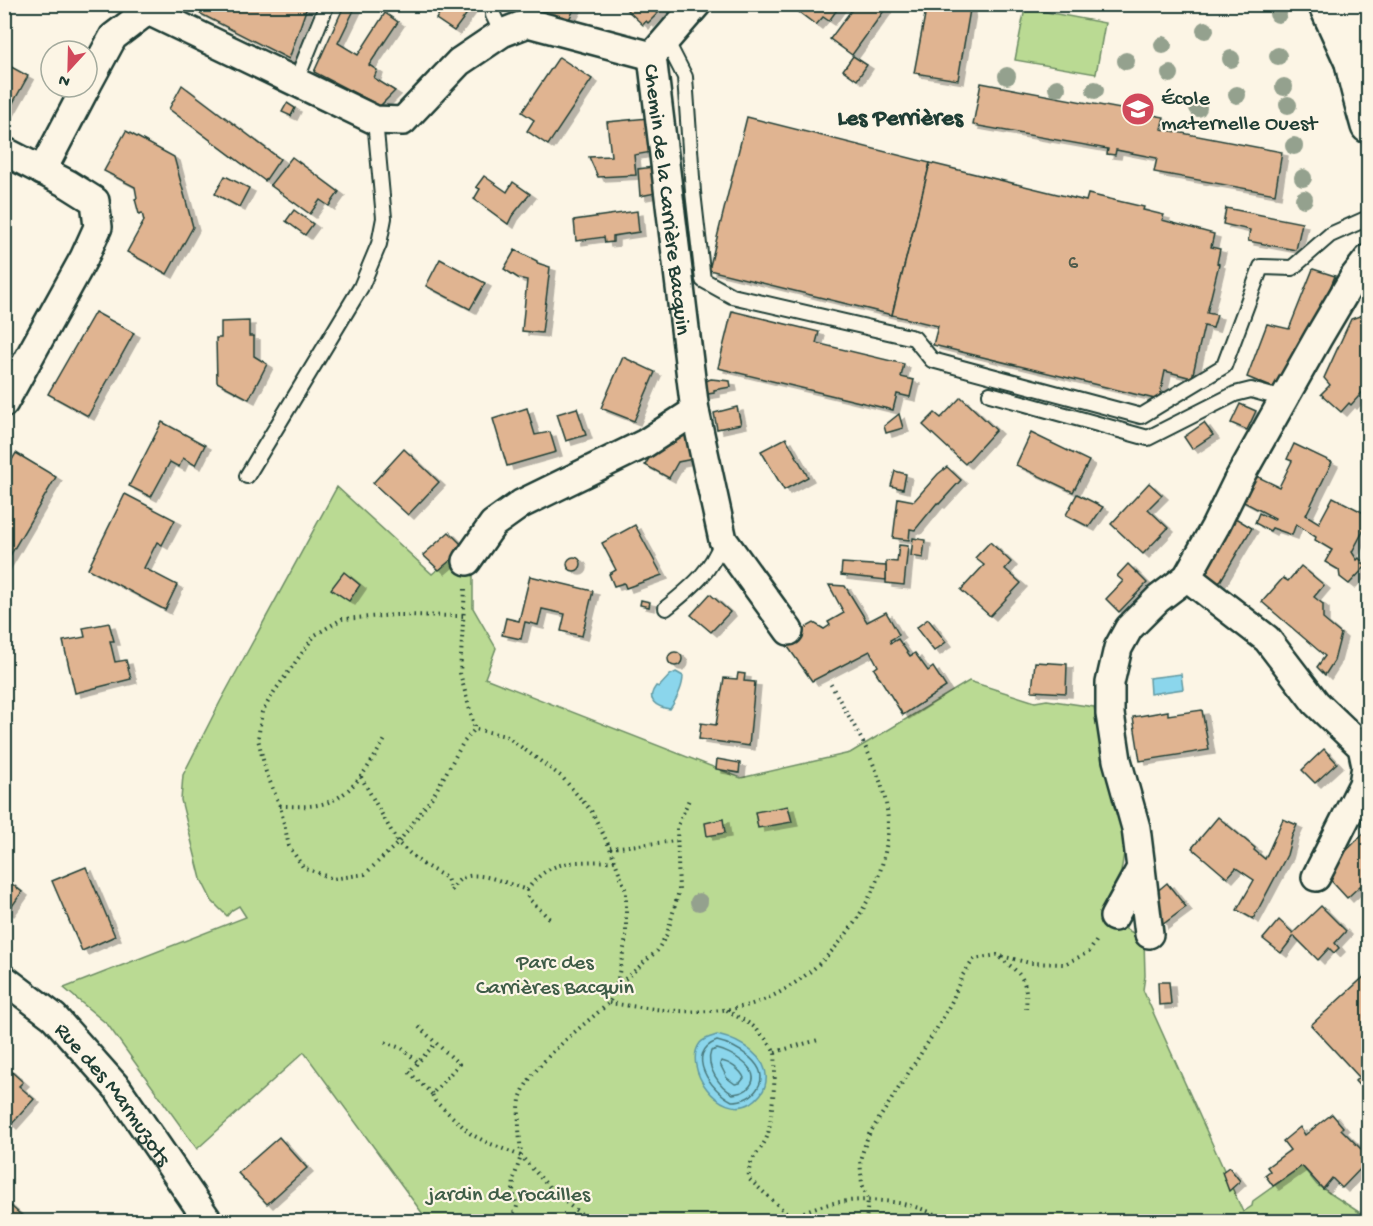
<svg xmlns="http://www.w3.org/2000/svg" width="1373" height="1226" viewBox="0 0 1373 1226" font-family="'Gochi Hand',sans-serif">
	<defs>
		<filter id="shadow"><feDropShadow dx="6" dy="4" stdDeviation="0" flood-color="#0004"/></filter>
	</defs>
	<rect width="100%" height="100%" fill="#fcf5e5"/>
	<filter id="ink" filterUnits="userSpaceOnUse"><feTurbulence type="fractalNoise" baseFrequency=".0167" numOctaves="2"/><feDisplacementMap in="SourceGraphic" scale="12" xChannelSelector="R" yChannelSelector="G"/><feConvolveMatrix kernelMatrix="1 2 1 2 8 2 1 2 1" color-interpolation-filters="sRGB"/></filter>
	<g filter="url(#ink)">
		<g fill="#bada93" stroke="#6c8c64" stroke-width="1.5">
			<path d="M1025,8L1105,23L1096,74L1015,60Z"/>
			<path d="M337,487L432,574L456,555L473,573V608L496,648L485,678L741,778L850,753L969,681L1035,702L1047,700L1094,707L1104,763L1124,838V853L1121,872L1099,914L1144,939L1145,976L1143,990L1243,1212L1252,1206L1253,1201L1302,1166L1317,1185L1368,1218V1221H428L304,1052L197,1149L108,1025L64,988L246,917L239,906L232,910L227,916L212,901L201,879L181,800L183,775L220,702Z"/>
		</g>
		<g fill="#8bd6ec" stroke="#6099a2" stroke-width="1.5">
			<path d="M676,672L683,676C683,686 676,700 670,709C656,707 645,700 656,686L659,687L670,675Z"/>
			<path d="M1181,674L1183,689L1150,694L1149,678Z"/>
			<path d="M717,1035C739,1040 773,1058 765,1086C763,1093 757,1099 751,1103C719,1121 682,1067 700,1043C704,1038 711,1037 717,1035Z"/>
		</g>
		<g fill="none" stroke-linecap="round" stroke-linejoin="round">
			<g stroke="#4a7a7e" stroke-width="1.5">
				<path d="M717,1041C736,1045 773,1066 757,1089C751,1098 742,1101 732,1101C711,1091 684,1053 717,1041Z"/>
				<path d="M717,1049C730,1052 763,1069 750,1086C746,1092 740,1093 733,1094C720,1087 705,1067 711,1051Z"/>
				<path d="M721,1061C729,1062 741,1070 744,1078L740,1083L735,1084L727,1078L720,1064Z"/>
			</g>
		</g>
		<g fill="#e0b491" stroke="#1f3d34" stroke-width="1.5" filter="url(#shadow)">
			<path d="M200,4H308L289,59L197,12Z"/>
			<path d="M345,4H357L338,43L358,55L385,13L398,22L369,65L377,70L374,78L395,91L380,106L314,72Z"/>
			<path d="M431,4H474L454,31L436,19L439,14L430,6Z"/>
			<path d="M518,4H577L567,23Z"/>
			<path d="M629,4H667L648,23L646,21L643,25L625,8Z"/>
			<path d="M799,4H841L829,21L823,17L816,25L795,9Z"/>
			<path d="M856,4H889L852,55L830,39Z"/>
			<path d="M927,4H971L958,80L914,73Z"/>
			<path d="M853,56L867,65L857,80L843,70Z"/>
			<path d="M559,57L592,79L548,145L527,131L534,120L522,112Z"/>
			<path d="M4,63L28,76L5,117L4,116Z"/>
			<path d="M981,83L1164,117L1161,129L1282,152L1275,194L1154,172L1157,158L1116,150L1115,155L1107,154L1108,149L973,125Z"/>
			<path d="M182,85L280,159L265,181L169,109Z"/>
			<path d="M287,103L295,108L291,116L282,112Z"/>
			<path d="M747,117L930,163L892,315L709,270Z"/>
			<path d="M648,118L652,152L634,155L636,175L598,177L589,157L611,156L607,122Z"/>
			<path d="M126,131L174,157L193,227L167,274L127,252L144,221L142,213L139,214L135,199L137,198L135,187L104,171Z"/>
			<path d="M292,157L339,192L329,206L320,200L310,214L270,185Z"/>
			<path d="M930,163L1086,201L1088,194L1144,207L1143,210L1164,215L1162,220L1214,234L1211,247L1220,249L1217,263L1219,264L1207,313L1217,315L1213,328L1204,326L1192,378L1165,371L1159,400L933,345L938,326L892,315Z"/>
			<path d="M653,167L656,193L640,196L638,169Z"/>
			<path d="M225,176L249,188L239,207L215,194Z"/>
			<path d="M484,176L507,192L513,182L530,194L512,216L508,224L474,199L480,189L476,187Z"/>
			<path d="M1226,208L1302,223L1296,250L1248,241L1250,230L1223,224Z"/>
			<path d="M294,210L313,224L305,235L286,221Z"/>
			<path d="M637,211L639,232L613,236V242L605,243L604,237L576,241L574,220Z"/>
			<path d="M515,250L537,261V263L550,267L542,333L522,331L527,280L518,278L504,269Z"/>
			<path d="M440,259L485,283L470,309L426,286Z"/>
			<path d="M1313,269L1335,276L1309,339L1276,389L1247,377L1267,324L1289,329Z"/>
			<path d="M732,311L819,332L816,343L904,364L901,377L914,380L910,397L897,394L893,410L718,368Z"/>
			<path d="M95,312L134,333L88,416L48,394Z"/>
			<path d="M1368,313V386L1351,405L1349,403L1341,412L1321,394L1330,385L1324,378L1351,319Z"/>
			<path d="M249,321V336H254V356L267,364L249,399L217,382L216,338H221V322Z"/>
			<path d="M623,357L655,372L634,421L601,408Z"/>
			<path d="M711,379L730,381L731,387L714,390V393L702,395L700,383Z"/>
			<path d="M961,397L996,430L965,464L923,425L935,413L941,418Z"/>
			<path d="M1240,404L1256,411L1247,430L1231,423Z"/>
			<path d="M737,407L741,424L717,429L714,413Z"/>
			<path d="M527,408L535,435L550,432L556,452L507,466L493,419Z"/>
			<path d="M577,408L586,435L566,441L557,414Z"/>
			<path d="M899,414L903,428L886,433L884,426Z"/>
			<path d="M162,422L205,445L195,465L183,458L179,467L170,462L151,497L129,486Z"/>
			<path d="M1204,423L1213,435L1192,449L1184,437Z"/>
			<path d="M1031,433L1089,461L1073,492L1016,465Z"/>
			<path d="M686,435L693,459L678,462L669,478L645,465L655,448Z"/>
			<path d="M786,438L808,477L784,490L761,451Z"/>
			<path d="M1294,444L1332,462L1306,515L1319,523L1333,497L1368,515V522L1352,552L1357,560L1359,558L1366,566L1349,584L1340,577L1339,570L1325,562L1332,550L1315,540L1316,537L1296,524L1292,535L1272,528L1270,531L1255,523L1259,513L1274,520L1275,518L1234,497L1248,472L1279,487L1292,461L1287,459Z"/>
			<path d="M404,449L439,482L408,515L373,483Z"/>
			<path d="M16,453L56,477L4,566V473Z"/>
			<path d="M947,467L961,480L939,504L937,503L915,530L910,529L909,540L893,538L898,498L914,501L938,474Z"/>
			<path d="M895,471L906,474L903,489L891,486Z"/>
			<path d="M1149,483L1162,495L1148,509L1168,528L1143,554L1111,524Z"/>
			<path d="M125,494L175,520L162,545L157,542L144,568L177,585L165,610L88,569Z"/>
			<path d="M1077,494L1103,507L1089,527L1066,515Z"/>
			<path d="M1232,516L1252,528L1218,585L1201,570Z"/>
			<path d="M635,525L662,575L626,588L624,583L614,586L609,574L616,570L602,543Z"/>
			<path d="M449,532L465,548L439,570L423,555Z"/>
			<path d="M913,538L925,540L923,558L911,556Z"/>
			<path d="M990,542L1011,562L1005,569L1021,583L990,616L961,590L984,565L975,558Z"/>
			<path d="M899,545L908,546L904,585L886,583V561L897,562Z"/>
			<circle cx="574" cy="564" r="7"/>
			<path d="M842,563L886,566V580L841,575Z"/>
			<path d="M1128,564L1147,583L1119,612L1106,599L1123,581L1117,576Z"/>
			<path d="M1301,566L1324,585L1314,597L1323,604V619L1341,634L1334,661L1325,675L1317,667L1325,656L1262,602L1283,578L1288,581Z"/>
			<path d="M344,572L360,585L349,601L331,589Z"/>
			<path d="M530,576L593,591L582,636L561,631L565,614L542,609L538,625L525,622L521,639L502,635L506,618L519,621Z"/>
			<path d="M829,585L845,586L867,622L886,612L899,635L890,640L891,643L898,639L910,656L915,653L928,671L933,667L946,687L903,715L874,669L878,666L870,651L812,681L783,640L814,623L824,629L830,625L828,622L844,613Z"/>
			<path d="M710,594L730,612L711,632L691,615Z"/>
			<path d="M641,600L650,602L649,607L640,605Z"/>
			<path d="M928,619L946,642L934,651L916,628Z"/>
			<path d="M109,623L114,641H110L115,662L126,660L131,679L75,693L63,641L85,637L83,628Z"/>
			<circle cx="675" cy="659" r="7"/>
			<path d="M1035,662L1067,664L1066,693L1032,691Z"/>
			<path d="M738,673L745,674L744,681L755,682L749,746L699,739L701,723L716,725L724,678L737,679Z"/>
			<path d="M1202,710L1209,750L1140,761L1133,717L1168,711V715Z"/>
			<path d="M1324,749L1337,763L1315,783L1302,770Z"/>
			<path d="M717,759L740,763L739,773L716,769Z"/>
			<path d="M788,806L792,822L758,828L755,812Z"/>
			<path d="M1218,817L1255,848L1254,850L1265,859L1283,819L1297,825L1292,836L1287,855L1253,919L1237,910L1254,880L1236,868L1227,878L1192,848Z"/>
			<path d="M723,819L725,833L707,836L705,823Z"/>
			<path d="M1365,832L1368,836V890L1366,892L1360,886L1347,898L1324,873Z"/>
			<path d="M86,867L115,936L82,951L52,881Z"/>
			<path d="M8,881L22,892L8,912L4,909V885Z"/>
			<path d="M1167,883L1186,907L1162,925L1155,893Z"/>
			<path d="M1321,906L1346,931L1335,943L1339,948L1334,953L1329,948L1318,960L1294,936L1281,953L1263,939L1279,920L1293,933Z"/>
			<path d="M1368,973V1095L1355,1081L1359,1077L1311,1025Z"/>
			<path d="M1158,982H1169L1171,1004L1159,1005Z"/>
			<path d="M4,1065L23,1082L19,1086L34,1099L11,1125L8,1122L4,1126Z"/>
			<path d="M1332,1114L1343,1127L1341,1129L1368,1156V1161L1342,1188L1332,1178L1323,1189L1302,1166L1273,1186L1265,1175L1270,1171L1267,1167L1290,1150L1283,1141L1300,1127L1305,1135Z"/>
			<path d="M279,1137L307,1168L267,1204L238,1173Z"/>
			<path d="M1229,1167L1240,1181L1229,1191L1222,1172Z"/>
			<path d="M4,1200L29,1222H4Z"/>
		</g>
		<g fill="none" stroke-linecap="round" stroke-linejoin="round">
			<defs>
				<g id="service">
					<path d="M494,4L493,15L502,33"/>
					<path d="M153,10L181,4"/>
					<path d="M666,40L685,77L693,192L703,280L732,296L914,338L932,360L1141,416L1224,366L1261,267L1292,268L1330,235L1368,218"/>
					<path d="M296,81L327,4"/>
					<path d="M990,394L1148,438L1235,394L1251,390L1284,399"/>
					<path d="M247,476L361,287L379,244L384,218L375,120"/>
					<path d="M666,608C693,586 709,574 723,540"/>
				</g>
				<g id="minor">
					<path d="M134,4L375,120L403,121L459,62L502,33L528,23L652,56"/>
					<path id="s1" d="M697,4L652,56L695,411L723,540L789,631"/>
					<path d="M1322,4L1349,63"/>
					<path d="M87,85L113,37L147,11"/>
					<path d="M4,151L68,184L95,201L98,227L84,258L4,403"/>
					<path d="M42,171L86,87"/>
					<path d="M467,561L493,524L521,504L644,444L695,411"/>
					<path d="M1187,577L1267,639L1316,703L1362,747L1366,766L1363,784L1316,877"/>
					<path d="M1141,868L1149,934"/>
					<path d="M1114,917L1141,868L1136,828L1117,760L1110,714V683L1118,648L1129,628L1158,599L1187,577L1215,527L1237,482L1318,338L1354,277L1368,259"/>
					<path id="s2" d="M4,979L54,1017L118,1089L209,1222"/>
				</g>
				<path id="primary" d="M1351,4C1344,47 1357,86 1368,126"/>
			</defs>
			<use href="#service" stroke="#1f3d34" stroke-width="18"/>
			<use href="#minor" stroke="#1f3d34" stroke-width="32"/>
			<use href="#primary" stroke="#1f3d34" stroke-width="38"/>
			<g stroke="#1f3d34" stroke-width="4" stroke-dasharray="1.5 4.5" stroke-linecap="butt">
				<path d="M465,589L460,673L475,729L506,736L562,777L592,812L610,848L626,891V938L616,988L609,1003C583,1026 527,1067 520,1100C517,1118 520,1138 521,1156C545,1182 563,1206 596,1222"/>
				<path d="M463,616L396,615L342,619L315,635L274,692L262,712L258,739L266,772L280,806L289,846L303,867L333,879L365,874L398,843L433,796L463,743L475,729"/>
				<path d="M361,777L398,843L421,863L447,878L451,891C454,886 458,879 465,877C481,871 511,885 527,890C551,856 578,863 615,861"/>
				<path d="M280,806C297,806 315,808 331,801C357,790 372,760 386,738"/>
				<path d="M610,848L676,841"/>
				<path d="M527,890L528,898L552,921"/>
				<path d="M1000,958C1023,975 1028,980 1026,1011"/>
				<path d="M616,987L657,951L667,934L679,891L677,828L690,797"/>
				<path d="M609,1003C654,1009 700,1017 745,1006C822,987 897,890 887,810C882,768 849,718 829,681"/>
				<path d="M727,1010C737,1018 751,1022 758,1031C763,1036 773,1047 775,1053C777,1064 771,1127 767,1137C760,1154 747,1158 749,1179L792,1218"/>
				<path d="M419,1027L436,1043"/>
				<path d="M385,1042L403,1049L418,1062"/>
				<path d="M775,1052L818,1040"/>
				<path d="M432,1094L409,1072L436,1043L459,1064L432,1094L435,1101L471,1134L486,1142L521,1156L514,1178L513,1191L517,1206L516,1210L507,1222"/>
				<path d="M782,1222C794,1217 808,1209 821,1206C861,1195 913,1199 949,1222"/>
				<path d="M866,1222L868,1199L862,1184L860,1160L868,1136L936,1030L952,1001L962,976L974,959L997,955L1030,963L1065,964L1089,952L1097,940"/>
			</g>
			<use href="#service" stroke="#fcf5e5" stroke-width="14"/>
			<use href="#minor" stroke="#fcf5e5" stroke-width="27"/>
			<use href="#primary" stroke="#fcf5e5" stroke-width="33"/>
		</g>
		<g fill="#94a18e">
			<circle cx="1278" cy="14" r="9"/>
			<circle cx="1205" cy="30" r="9"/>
			<circle cx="1163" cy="45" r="9"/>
			<circle cx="1278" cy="56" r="9"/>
			<circle cx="1231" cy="59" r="9"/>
			<circle cx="1126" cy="61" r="9"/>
			<circle cx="1170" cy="74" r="9"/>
			<circle cx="1007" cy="76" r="9"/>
			<circle cx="1284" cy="87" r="9"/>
			<circle cx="1057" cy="88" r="9"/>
			<circle cx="1095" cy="90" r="9"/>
			<circle cx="1237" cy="95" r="9"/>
			<circle cx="1288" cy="105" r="9"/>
			<circle cx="1198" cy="108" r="9"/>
			<circle cx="1294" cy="146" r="9"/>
			<circle cx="1303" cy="178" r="9"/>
			<circle cx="1304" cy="199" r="9"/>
			<circle cx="699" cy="902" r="9"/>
		</g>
	</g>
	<defs>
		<symbol id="school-disc" viewBox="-11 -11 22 22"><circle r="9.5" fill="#d1495b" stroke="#fcf5e5"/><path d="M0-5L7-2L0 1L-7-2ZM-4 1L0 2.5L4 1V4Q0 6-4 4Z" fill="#fff"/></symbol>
	</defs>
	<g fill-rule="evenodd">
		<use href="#school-disc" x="1119" y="90" width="38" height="38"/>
	</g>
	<g text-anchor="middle" stroke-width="4.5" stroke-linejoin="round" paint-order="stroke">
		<g font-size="20" fill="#4f5b4b">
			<text x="1073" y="268">6</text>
		</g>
		<g font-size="22" fill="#1f3d34" stroke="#fcf5e5" text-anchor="start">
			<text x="1161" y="104">École<tspan x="1161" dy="25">maternelle Ouest</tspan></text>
		</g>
		<g font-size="22" fill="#1f3d34" stroke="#fcf5e5">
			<text dy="8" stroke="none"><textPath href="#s1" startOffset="213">Chemin de la Carrière Bacquin</textPath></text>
			<text dy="8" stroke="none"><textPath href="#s2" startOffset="160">Rue des Marmuzots</textPath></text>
		</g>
		<g font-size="22" fill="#3e5c47" stroke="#fcf5e5">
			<text x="555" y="968">Parc des<tspan x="555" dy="25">Carrières Bacquin</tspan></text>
			<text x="509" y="1200">jardin de rocailles</text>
		</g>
		<g font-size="24" font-weight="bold" fill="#1f3d34" stroke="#fcf5e5">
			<text x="900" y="124">Les Perrières</text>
		</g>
	</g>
	<rect width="1373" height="1226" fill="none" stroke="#fcf5e5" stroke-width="24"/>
	<rect x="12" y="12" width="1349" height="1202" fill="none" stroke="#1f3d34" stroke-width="2" filter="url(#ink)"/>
	<g transform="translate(69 69) rotate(202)"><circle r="28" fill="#fcf5e5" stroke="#a4ab9e" stroke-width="1.5"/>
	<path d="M0-4.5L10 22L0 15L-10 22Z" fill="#d1495b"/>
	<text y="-9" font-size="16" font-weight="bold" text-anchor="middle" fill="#1f3d34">N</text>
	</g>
</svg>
